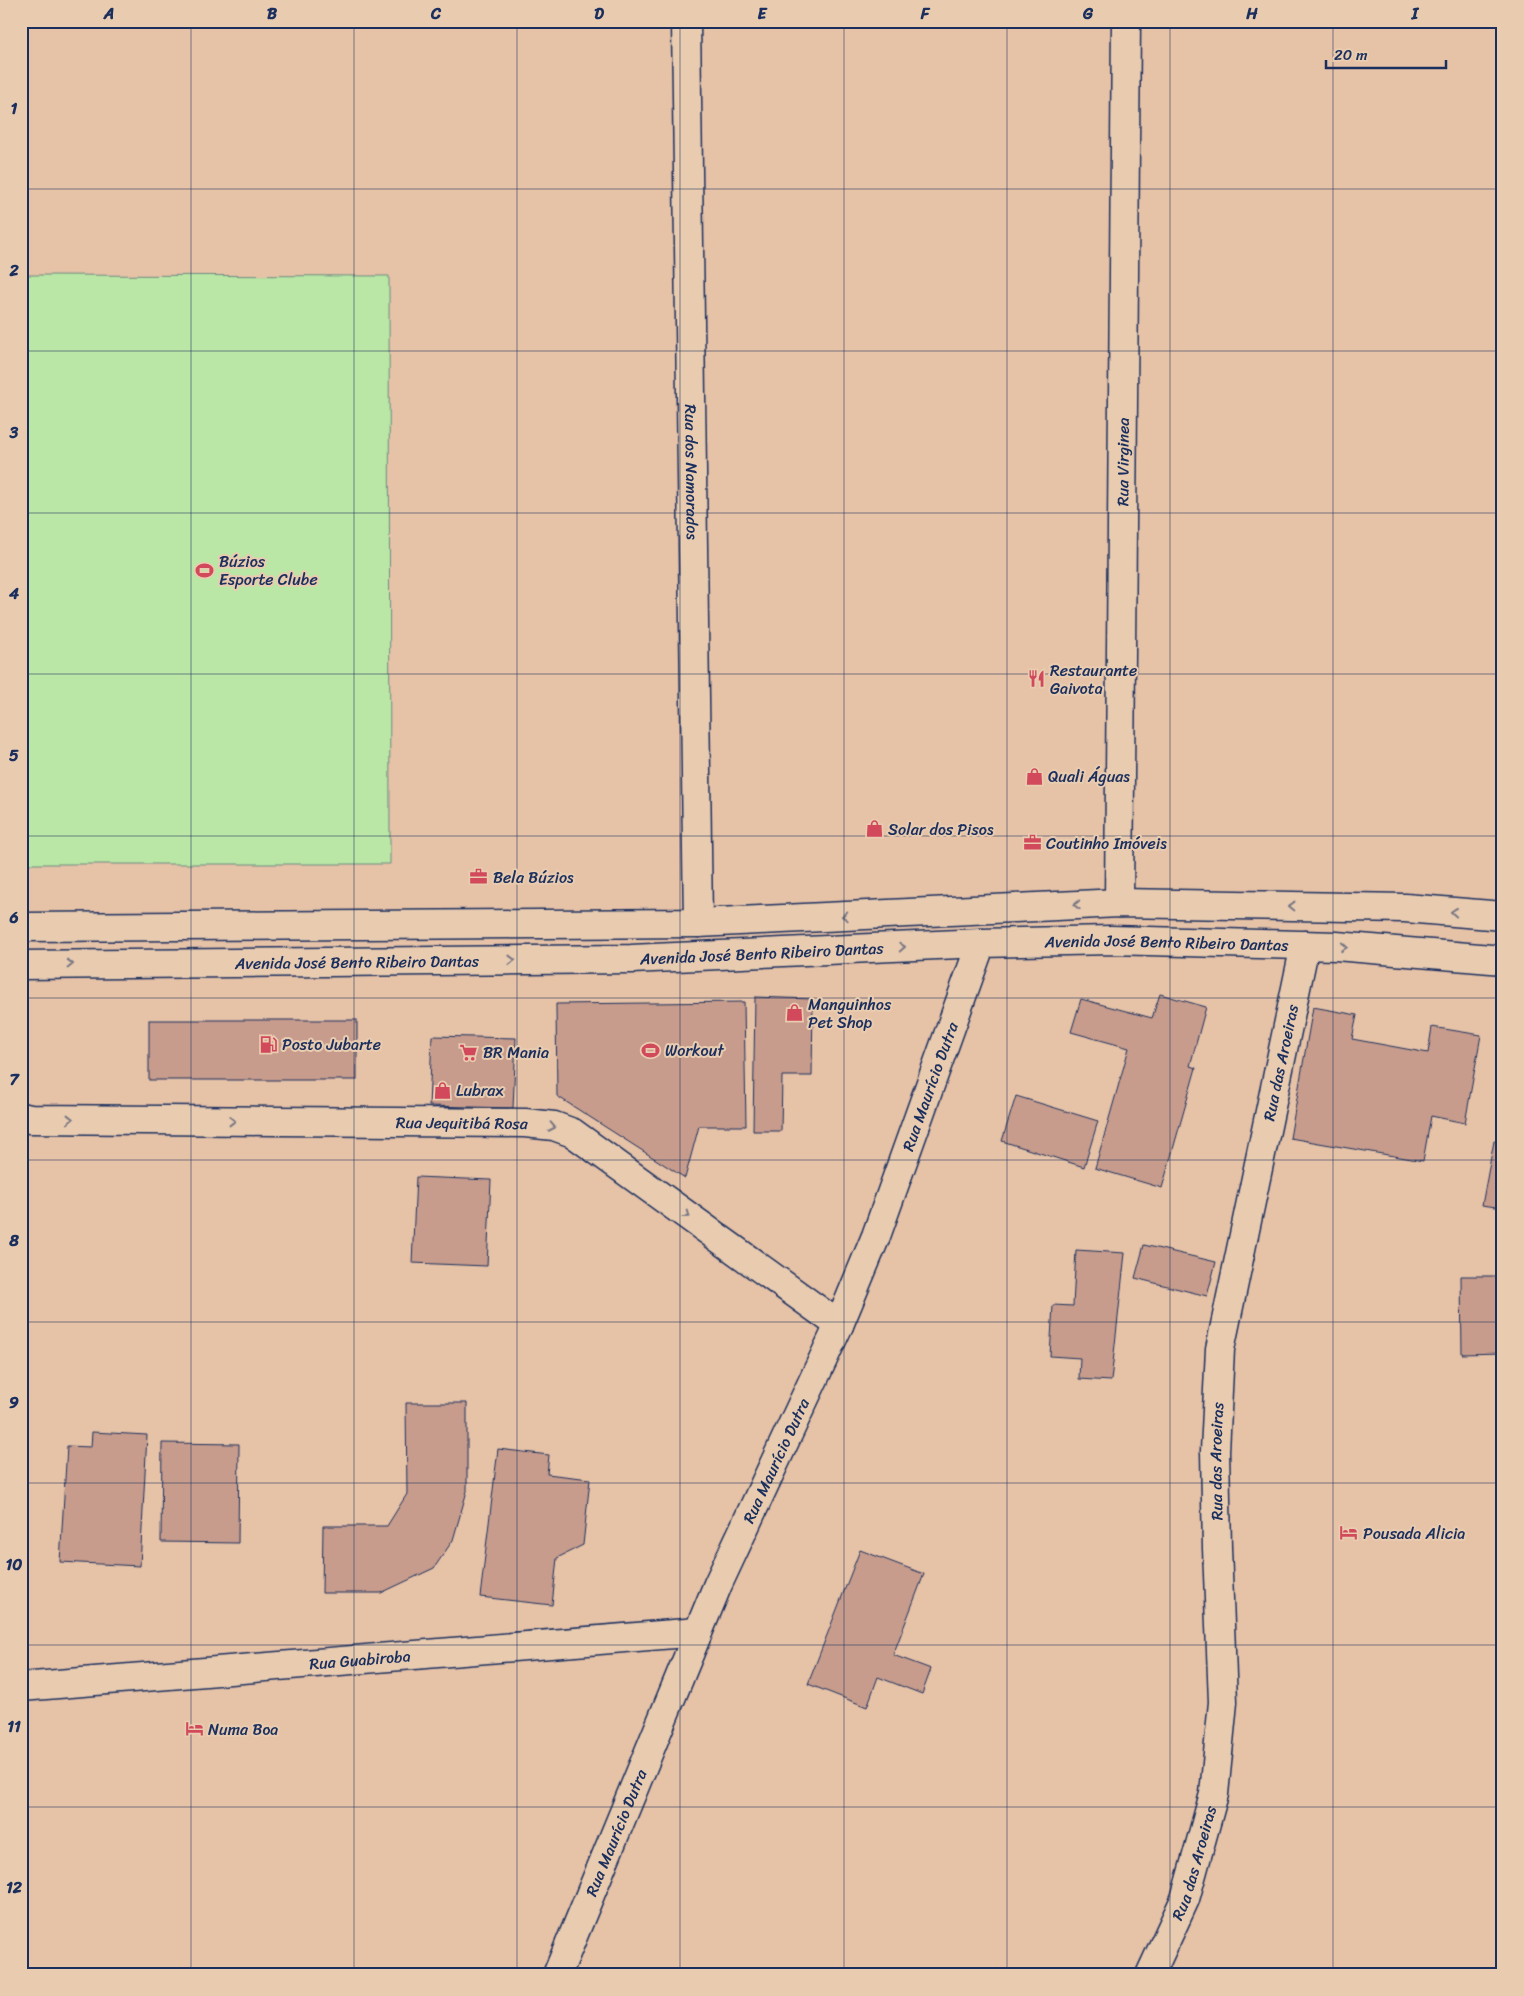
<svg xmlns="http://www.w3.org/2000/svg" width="1524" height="1996" viewBox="0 0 1524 1996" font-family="Sriracha,sans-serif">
	<rect width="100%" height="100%" fill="#e6c2a7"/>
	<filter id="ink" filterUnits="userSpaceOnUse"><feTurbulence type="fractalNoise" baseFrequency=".02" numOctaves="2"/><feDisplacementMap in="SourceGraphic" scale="10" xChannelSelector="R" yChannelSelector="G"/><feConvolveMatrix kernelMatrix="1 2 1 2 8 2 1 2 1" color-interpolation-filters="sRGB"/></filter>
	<g filter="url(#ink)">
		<path fill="#bae7a5" stroke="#6a8b82" d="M21,275L389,276L390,864H21Z"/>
		<g fill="#c79c8c" stroke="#1b2f5e">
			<path d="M1160,994L1206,1007L1190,1066L1196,1068L1162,1188L1095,1168L1129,1048L1071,1032L1081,999L1152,1018Z"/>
			<path d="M755,997L813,999L812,1076H782L781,1131H753Z"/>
			<path d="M744,1002L746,1126H699L685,1178L557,1096L556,1004Z"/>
			<path d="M1313,1007L1357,1015L1352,1039L1428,1053L1432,1027L1481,1035L1465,1123L1431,1116L1423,1161L1290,1138Z"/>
			<rect x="149" y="1020" width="208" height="60"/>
			<path d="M432,1036L516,1038L513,1108L429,1106Z"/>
			<path d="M1016,1096L1098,1121L1084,1167L1002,1141Z"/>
			<path d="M1494,1141L1503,1143V1208L1482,1205Z"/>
			<path d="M416,1177L491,1180L487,1266L412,1263Z"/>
			<path d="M1144,1245L1216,1262L1207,1296L1135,1278Z"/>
			<path d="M1076,1250L1125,1253L1111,1381L1079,1379L1080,1358L1050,1356L1053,1305L1073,1306Z"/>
			<path d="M1461,1276H1503V1353L1462,1354Z"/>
			<path d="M406,1403H467V1491L453,1540L434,1568L381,1593H322L323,1526H387L407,1494Z"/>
			<path d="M92,1432L147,1435L140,1566L60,1562L67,1446L91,1447Z"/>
			<path d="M162,1443L239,1444L238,1543L161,1542Z"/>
			<path d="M498,1449L549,1455L547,1474L590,1479L583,1545L557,1558L552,1605L480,1597Z"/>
			<path d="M860,1550L924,1574L893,1655L931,1669L922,1694L878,1677L867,1707L808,1684Z"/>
		</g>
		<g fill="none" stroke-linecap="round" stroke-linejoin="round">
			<defs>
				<g id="street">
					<path id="s1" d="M686,21L698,923"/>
					<path id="s2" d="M1119,903L1126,21"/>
					<path id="s3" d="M21,1117L30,1119L525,1123L554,1126L573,1133L839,1325"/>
					<path id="s4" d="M21,1687L698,1632"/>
					<path id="s5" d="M557,1975L718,1584L839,1325L876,1236L981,943"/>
					<path id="s6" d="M1150,1975L1185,1899L1214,1794L1223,1702L1217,1548L1215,1451L1220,1349L1305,945"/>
				</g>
				<g id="primary">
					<path d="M21,927L698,923L1119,903L1405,908L1503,916"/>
					<path id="s7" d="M21,965L631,959L981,943L1111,940L1336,946L1503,960"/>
				</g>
			</defs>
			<use href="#street" stroke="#1b2f5e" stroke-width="31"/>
			<use href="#primary" stroke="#1b2f5e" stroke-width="31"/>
			<use href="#street" stroke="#e9ccb0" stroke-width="28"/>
			<use href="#primary" stroke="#e9ccb0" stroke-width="28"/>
		</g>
		<defs><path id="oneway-chevron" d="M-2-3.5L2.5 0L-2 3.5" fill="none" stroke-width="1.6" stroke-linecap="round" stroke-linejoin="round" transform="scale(1.25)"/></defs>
		<g stroke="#787683">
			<use href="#oneway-chevron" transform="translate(1077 905) rotate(177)"/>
			<use href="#oneway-chevron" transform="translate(1292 906) rotate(-179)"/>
			<use href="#oneway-chevron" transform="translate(1454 912) rotate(-175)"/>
			<use href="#oneway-chevron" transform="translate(845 916) rotate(177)"/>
			<use href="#oneway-chevron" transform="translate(902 947) rotate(-3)"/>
			<use href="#oneway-chevron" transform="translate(1344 947) rotate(4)"/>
			<use href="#oneway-chevron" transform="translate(512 960) rotate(-1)"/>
			<use href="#oneway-chevron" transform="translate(70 964) rotate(-1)"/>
			<use href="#oneway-chevron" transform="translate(70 1119)"/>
			<use href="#oneway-chevron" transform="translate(232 1121)"/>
			<use href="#oneway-chevron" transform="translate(552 1127) rotate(12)"/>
			<use href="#oneway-chevron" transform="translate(687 1215) rotate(36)"/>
		</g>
	</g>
	<path fill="none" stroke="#1b2f5e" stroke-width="1" stroke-opacity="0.55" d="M191,21V1975M354,21V1975M517,21V1975M680,21V1975M844,21V1975M1007,21V1975M1170,21V1975M1333,21V1975M21,189H1503M21,351H1503M21,513H1503M21,674H1503M21,836H1503M21,998H1503M21,1160H1503M21,1322H1503M21,1483H1503M21,1645H1503M21,1807H1503"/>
	<defs>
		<symbol id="stadium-bare" viewBox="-9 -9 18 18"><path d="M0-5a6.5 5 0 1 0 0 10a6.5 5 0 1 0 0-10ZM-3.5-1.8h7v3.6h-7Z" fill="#d1495b" stroke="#e9ccb0" stroke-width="2.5" paint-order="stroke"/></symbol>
		<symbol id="restaurant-bare" viewBox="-9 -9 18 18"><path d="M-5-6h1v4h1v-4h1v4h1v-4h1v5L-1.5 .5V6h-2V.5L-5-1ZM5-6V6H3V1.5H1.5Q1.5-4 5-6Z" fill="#d1495b" stroke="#e9ccb0" stroke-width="2.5" paint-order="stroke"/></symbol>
		<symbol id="shop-bare" viewBox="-9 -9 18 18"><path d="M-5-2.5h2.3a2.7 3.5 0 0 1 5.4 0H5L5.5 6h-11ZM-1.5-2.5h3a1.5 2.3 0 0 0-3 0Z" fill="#d1495b" stroke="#e9ccb0" stroke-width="2.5" paint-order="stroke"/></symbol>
		<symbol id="office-bare" viewBox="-9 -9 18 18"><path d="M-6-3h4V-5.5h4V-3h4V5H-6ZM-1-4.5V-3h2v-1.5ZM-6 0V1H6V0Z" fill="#d1495b" stroke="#e9ccb0" stroke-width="2.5" paint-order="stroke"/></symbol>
		<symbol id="fuel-bare" viewBox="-9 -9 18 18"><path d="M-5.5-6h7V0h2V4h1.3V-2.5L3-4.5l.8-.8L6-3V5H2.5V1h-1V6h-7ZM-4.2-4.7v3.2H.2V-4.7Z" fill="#d1495b" stroke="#e9ccb0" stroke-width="2.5" paint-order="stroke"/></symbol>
		<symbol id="supermarket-bare" viewBox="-9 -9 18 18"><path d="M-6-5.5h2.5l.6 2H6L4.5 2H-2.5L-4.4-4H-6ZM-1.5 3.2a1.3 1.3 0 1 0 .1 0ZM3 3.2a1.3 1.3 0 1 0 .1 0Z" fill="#d1495b" stroke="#e9ccb0" stroke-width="2.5" paint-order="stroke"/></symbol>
		<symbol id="hotel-bare" viewBox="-9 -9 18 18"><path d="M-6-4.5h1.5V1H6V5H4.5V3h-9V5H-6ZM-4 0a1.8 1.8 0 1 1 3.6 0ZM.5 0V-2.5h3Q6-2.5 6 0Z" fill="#d1495b" stroke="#e9ccb0" stroke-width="2.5" paint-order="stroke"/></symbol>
	</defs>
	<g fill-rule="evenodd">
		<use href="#stadium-bare" x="192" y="558" width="25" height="25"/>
		<use href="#restaurant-bare" x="1024" y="666" width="25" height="25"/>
		<use href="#shop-bare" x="1022" y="764" width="25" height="25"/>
		<use href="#shop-bare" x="862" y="816" width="25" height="25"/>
		<use href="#office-bare" x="1020" y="830" width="25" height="25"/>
		<use href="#office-bare" x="466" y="864" width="25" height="25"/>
		<use href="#shop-bare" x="782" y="1000" width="25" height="25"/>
		<use href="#fuel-bare" x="256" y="1032" width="25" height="25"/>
		<use href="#stadium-bare" x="638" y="1038" width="25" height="25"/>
		<use href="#supermarket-bare" x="456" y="1040" width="25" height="25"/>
		<use href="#shop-bare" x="430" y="1078" width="25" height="25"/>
		<use href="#hotel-bare" x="1336" y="1520" width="25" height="25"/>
		<use href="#hotel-bare" x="182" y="1716" width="25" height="25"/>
	</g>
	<g text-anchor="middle" stroke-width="4" stroke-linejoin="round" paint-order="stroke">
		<g font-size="16" fill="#1b2f5e" stroke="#e9ccb0">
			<text dy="6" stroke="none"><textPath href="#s2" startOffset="441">Rua Virginea</textPath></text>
			<text dy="6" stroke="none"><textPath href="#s1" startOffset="451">Rua dos Namorados</textPath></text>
			<text dy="6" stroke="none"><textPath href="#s7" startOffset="1146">Avenida José Bento Ribeiro Dantas</textPath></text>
			<text dy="6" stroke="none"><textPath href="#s7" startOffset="741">Avenida José Bento Ribeiro Dantas</textPath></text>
			<text dy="6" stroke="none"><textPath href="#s7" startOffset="336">Avenida José Bento Ribeiro Dantas</textPath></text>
			<text dy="6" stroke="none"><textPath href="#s6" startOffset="931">Rua das Aroeiras</textPath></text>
			<text dy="6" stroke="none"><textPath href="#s5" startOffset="964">Rua Maurício Dutra</textPath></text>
			<text dy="6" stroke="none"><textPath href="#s3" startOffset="441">Rua Jequitibá Rosa</textPath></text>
			<text dy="6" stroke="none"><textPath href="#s5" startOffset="559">Rua Maurício Dutra</textPath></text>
			<text dy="6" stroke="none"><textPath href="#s6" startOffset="526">Rua das Aroeiras</textPath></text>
			<text dy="6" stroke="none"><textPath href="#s4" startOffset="340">Rua Guabiroba</textPath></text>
			<text dy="6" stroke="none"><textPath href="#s5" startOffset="154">Rua Maurício Dutra</textPath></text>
			<text dy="6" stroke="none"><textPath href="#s6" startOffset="121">Rua das Aroeiras</textPath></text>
		</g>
		<g font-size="16" fill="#1b2f5e" stroke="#e9ccb0" text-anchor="start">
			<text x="219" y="567">Búzios<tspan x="219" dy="18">Esporte Clube</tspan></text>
			<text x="1050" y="676">Restaurante<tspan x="1050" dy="18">Gaivota</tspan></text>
			<text x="1048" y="782">Quali Águas</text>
			<text x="888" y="835">Solar dos Pisos</text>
			<text x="1046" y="849">Coutinho Imóveis</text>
			<text x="493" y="883">Bela Búzios</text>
			<text x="808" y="1010">Manguinhos<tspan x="808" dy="18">Pet Shop</tspan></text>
			<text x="282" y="1050">Posto Jubarte</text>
			<text x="665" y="1056">Workout</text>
			<text x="483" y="1058">BR Mania</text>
			<text x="456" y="1096">Lubrax</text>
			<text x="1363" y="1539">Pousada Alicia</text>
			<text x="208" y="1735">Numa Boa</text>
		</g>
	</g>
	<rect width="1524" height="1996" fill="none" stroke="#e9ccb0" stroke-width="55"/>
	<path d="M1326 60v8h120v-8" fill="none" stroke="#1b2f5e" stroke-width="2.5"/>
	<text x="1334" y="60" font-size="15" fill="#1b2f5e" stroke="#e9ccb0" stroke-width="4" paint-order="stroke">20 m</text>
	<rect x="28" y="28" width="1468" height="1940" fill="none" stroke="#1b2f5e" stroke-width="2"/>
	<g font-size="16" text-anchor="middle" font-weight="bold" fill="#1b2f5e">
		<text x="109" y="19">A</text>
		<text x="272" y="19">B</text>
		<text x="436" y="19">C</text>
		<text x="599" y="19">D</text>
		<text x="762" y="19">E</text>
		<text x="925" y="19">F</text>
		<text x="1088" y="19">G</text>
		<text x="1252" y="19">H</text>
		<text x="1415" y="19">I</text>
		<text x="14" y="114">1</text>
		<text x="14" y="276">2</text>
		<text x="14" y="438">3</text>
		<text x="14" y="599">4</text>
		<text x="14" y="761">5</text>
		<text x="14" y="923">6</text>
		<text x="14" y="1085">7</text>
		<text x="14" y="1246">8</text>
		<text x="14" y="1408">9</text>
		<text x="14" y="1570">10</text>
		<text x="14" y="1732">11</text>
		<text x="14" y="1893">12</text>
	</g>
</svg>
